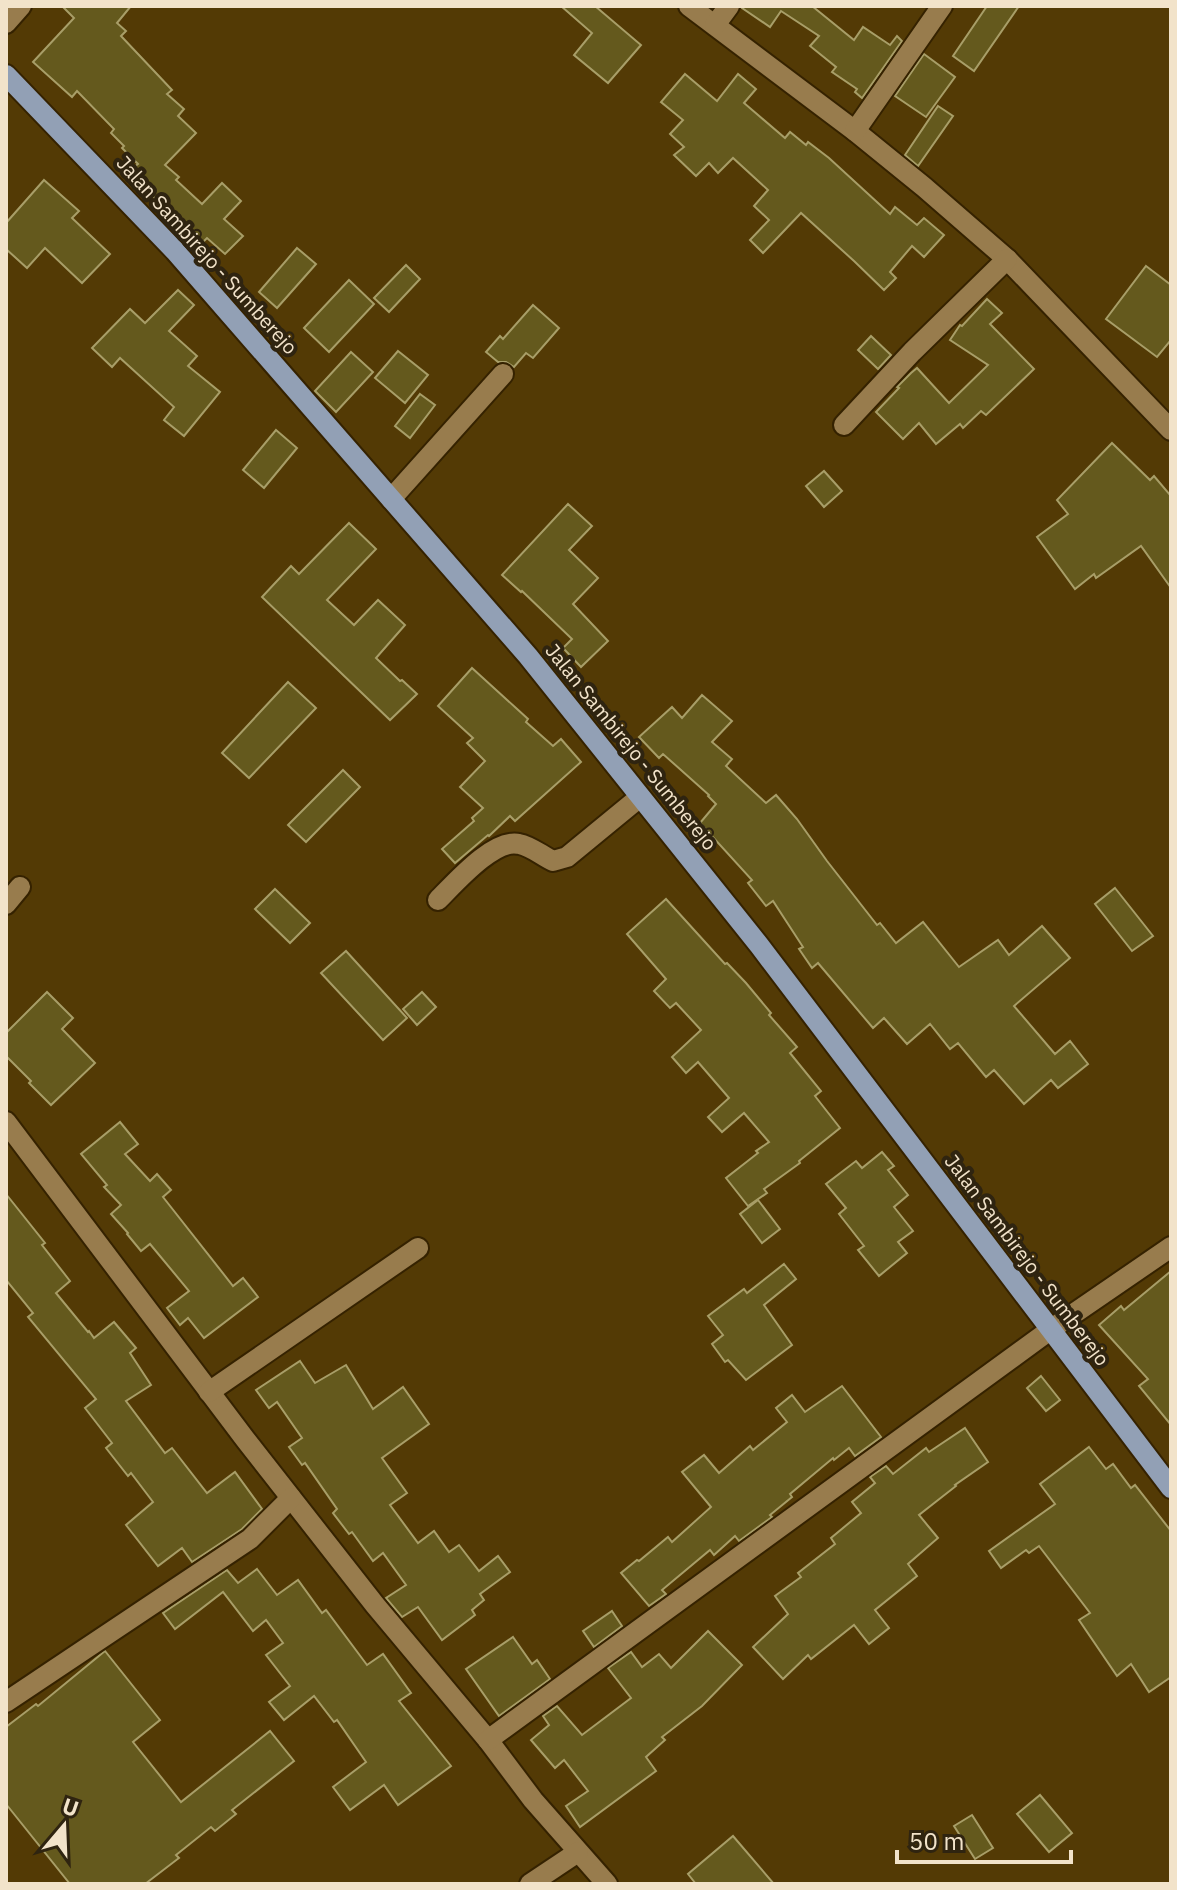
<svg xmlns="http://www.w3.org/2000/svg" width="1177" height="1890" viewBox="0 0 1177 1890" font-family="'IBM Plex Sans',sans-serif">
	<rect width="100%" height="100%" fill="#533a05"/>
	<g fill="#64591d" stroke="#a89e68" stroke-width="2">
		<path d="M62,6H131L117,23L126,31L121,36L172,90L167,94L184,109L178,116L196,133L165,165L179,177L176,180L202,204L222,183L241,201L224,219L243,236L225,254L207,238L200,245L160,209L163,205L145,190L150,185L133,168L138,164L122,148L124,146L111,133L114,129L77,91L72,97L33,62L74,18Z"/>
		<path d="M561,6H595L641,45L608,83L574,55L592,33Z"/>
		<path d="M742,6H812L854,40L863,27L890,45L897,36L902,41L862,98L855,92L857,89L832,72L836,67L810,46L819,36L781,11L770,27L742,8Z"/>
		<path d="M987,6H1019L974,71L953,56Z"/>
		<path d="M924,54L955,77L926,117L895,96Z"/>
		<path d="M685,74L717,101L738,74L756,89L744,103L785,138L790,132L806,145L808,142L829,158L890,214L895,207L917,225L924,218L944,235L924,257L912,246L890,272L896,278L884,290L854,261L801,213L763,253L750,240L769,220L754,206L768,190L733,158L718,173L709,163L696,176L674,155L684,147L670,134L683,120L661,102Z"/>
		<path d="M938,106L953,116L918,166L905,155Z"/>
		<path d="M44,180L79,211L72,218L110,254L82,283L45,248L27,268L6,249V223Z"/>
		<path d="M297,248L316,264L277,308L259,292Z"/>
		<path d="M406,265L420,279L389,312L374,298Z"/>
		<path d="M1146,266L1171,285V340L1157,357L1106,319Z"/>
		<path d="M349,280L374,304L329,352L304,328Z"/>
		<path d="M178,290L194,305L169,331L197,356L188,366L220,392L184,436L164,420L174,407L120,358L112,367L92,348L130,309L145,323Z"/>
		<path d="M987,299L1002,313L990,324L1034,369L986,415L981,411L963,428L960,424L936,444L919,423L903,439L876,412L899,388L897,387L911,373L917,368L949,403L988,365L950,340L960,325L962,326Z"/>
		<path d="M533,305L559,328L533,358L526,353L514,367L506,362H498L486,352L500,336L503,339Z"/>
		<path d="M871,336L891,355L878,369L858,350Z"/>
		<path d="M398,351L428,375L405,403L375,378Z"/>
		<path d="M351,352L373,372L336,412L315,391Z"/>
		<path d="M420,394L435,405L410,438L395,426Z"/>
		<path d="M276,430L297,448L264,488L243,470Z"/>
		<path d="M1112,443L1150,480L1154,476L1171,496V588L1141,546L1096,578L1094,574L1075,589L1037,537L1068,514L1057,500Z"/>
		<path d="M824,471L842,491L824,507L806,486Z"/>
		<path d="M568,504L592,526L569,550L598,578L573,604L608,641L581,667L563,648L572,639L522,591L521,592L502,575Z"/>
		<path d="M349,523L376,549L327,600L354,625L378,600L405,625L376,658L400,681L402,680L417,694L390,720L262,597L291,566L299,574Z"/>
		<path d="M472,668L516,708L528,719L526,722L553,746L561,739L581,762L515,821L510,816L489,836L488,835L455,863L442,849L474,821L472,818L483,808L460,787L485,761L467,743L473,738L438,706Z"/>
		<path d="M288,682L316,708L249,778L222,753Z"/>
		<path d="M702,695L732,721L712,742L732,759L726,766L766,803L776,795L797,819L827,861L877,925L880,923L896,943L923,922L959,967L998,940L1009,955L1042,926L1070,958L1014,1006L1055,1054L1070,1041L1088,1064L1058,1088L1051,1080L1024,1104L994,1070L986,1077L958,1043L950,1049L930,1024L907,1044L884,1018L873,1028L818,963L812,968L799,949L803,947L773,901L766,906L748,883L752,880L700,823L716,804L708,796L709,795L663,754L659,758L639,737L672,707L682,718Z"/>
		<path d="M343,770L360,787L306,842L288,825Z"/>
		<path d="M1115,888L1153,936L1132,951L1095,904Z"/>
		<path d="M275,889L310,923L290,943L255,909Z"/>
		<path d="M666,899L725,964L727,963L746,983L771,1013L769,1015L797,1047L790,1053L821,1091L815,1096L840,1128L799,1161L800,1163L764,1189L767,1193L748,1206L726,1178L758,1153L756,1151L769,1142L744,1113L722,1132L708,1117L729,1098L698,1062L686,1073L672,1057L701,1030L676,1003L670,1008L654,991L666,979L627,934Z"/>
		<path d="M346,951L407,1018L383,1040L321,973Z"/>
		<path d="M47,992L73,1018L62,1029L95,1063L51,1105L29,1083L31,1081L6,1056V1033Z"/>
		<path d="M422,992L436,1007L417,1025L403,1009Z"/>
		<path d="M120,1122L138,1144L125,1154L150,1181L157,1174L171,1190L163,1197L233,1286L243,1278L258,1297L204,1338L188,1318L180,1325L167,1308L189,1291L150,1244L141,1251L127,1234L128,1233L111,1214L121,1205L104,1187L107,1185L81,1154Z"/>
		<path d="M882,1152L894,1166L888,1170L908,1195L894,1207L913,1231L898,1242L907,1253L879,1276L858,1250L864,1246L839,1214L846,1208L826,1184L856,1161L862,1168Z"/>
		<path d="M6,1194L45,1243L42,1245L70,1281L56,1293L88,1332L89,1331L94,1338L114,1322L136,1348L130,1353L151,1385L126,1401L165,1453L172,1448L207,1493L235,1472L262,1509L242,1529L192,1562L182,1548L158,1566L126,1525L153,1502L131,1473L128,1476L106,1448L112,1443L85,1408L96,1399L28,1317L33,1313L6,1280Z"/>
		<path d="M758,1200L780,1229L762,1243L740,1214Z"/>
		<path d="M784,1264L796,1279L764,1305L792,1345L746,1380L728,1360L725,1362L712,1344L723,1335L708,1316L744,1289L747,1293Z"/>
		<path d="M1171,1271V1425L1139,1386L1148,1379L1099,1325L1121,1306L1124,1310Z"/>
		<path d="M300,1361L315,1383L346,1365L373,1409L403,1387L429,1424L382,1458L407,1493L390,1505L418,1543L434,1531L449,1552L459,1545L479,1571L498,1556L510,1572L480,1594L484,1600L472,1610L475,1615L442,1640L418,1607L402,1617L386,1598L406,1585L383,1553L373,1561L352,1532L349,1534L333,1513L337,1509L305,1463L302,1465L289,1447L302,1438L277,1402L269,1408L256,1390Z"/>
		<path d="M1041,1376L1060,1400L1046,1411L1027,1388Z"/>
		<path d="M842,1386L881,1437L855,1456L849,1448L834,1460L833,1458L790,1494L792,1497L770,1515L772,1517L739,1541L735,1536L714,1555L710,1550L662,1590L666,1594L649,1606L621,1573L637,1560L639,1561L668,1537L672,1542L711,1507L682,1472L704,1455L719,1473L750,1446L753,1450L787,1422L776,1408L792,1395L805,1412Z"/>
		<path d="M965,1428L988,1462L955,1485L956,1486L919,1515L938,1538L908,1564L917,1576L875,1610L889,1628L869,1644L854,1625L811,1659L808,1655L783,1679L753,1647L788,1614L775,1596L801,1577L798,1573L835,1544L831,1538L861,1513L852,1502L875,1483L870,1477L886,1466L893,1474L926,1448L929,1452Z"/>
		<path d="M1089,1447L1106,1469L1113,1464L1131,1488L1135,1485L1171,1531V1677L1149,1692L1131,1664L1117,1676L1079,1620L1090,1613L1039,1546L1029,1553L1026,1550L1001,1568L989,1551L1055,1504L1040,1484Z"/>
		<path d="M257,1569L277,1595L298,1580L322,1613L326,1610L367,1665L383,1654L411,1693L399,1701L451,1766L398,1805L384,1785L350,1810L333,1787L366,1762L337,1720L334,1722L314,1696L284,1720L269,1702L290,1686L266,1655L283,1643L266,1620L253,1631L223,1592L175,1629L163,1613L227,1570L238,1583Z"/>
		<path d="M612,1611L622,1626L594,1647L583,1631Z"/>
		<path d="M708,1631L742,1665L702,1706L662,1737L665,1740L646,1757L656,1771L580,1827L566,1806L588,1791L564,1760L555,1768L531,1740L549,1725L543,1716L557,1706L582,1735L631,1698L608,1668L631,1652L642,1667L659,1654L671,1668Z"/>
		<path d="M513,1637L532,1664L537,1660L550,1679L499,1716L466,1669Z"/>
		<path d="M105,1651L160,1720L133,1742L181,1802L270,1731L294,1761L232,1810L236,1814L215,1831L211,1827L176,1855L179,1858L145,1884H70L6,1804V1727L36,1704L38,1706Z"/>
		<path d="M1040,1795L1072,1833L1049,1852L1017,1814Z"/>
		<path d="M972,1815L993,1848L975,1859L954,1826Z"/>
		<path d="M733,1836L774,1884H696L688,1874Z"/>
	</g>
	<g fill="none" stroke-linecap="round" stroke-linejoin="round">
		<defs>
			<g id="minor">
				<path d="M689,6L855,131L924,187L1007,259L1171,430"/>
				<path d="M6,23L21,6"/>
				<path d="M715,25L729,6"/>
				<path d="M855,131L942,6"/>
				<path d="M844,425L912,352L1007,259"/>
				<path d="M391,499L503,374"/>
				<path d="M438,900C455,883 494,838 519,844C531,846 542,856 553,861L567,857L640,797"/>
				<path d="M6,904L20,887"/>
				<path d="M6,1122L245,1439L375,1605L488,1740L533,1800L607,1884"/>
				<path d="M209,1392L418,1248"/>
				<path d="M6,1702L250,1539L291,1498"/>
				<path d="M488,1740L1050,1330L1171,1247"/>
				<path d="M530,1884L578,1852"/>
			</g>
			<path id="major" d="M6,75L175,251L528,656L759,945L1171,1488"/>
		</defs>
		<use href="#minor" stroke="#352200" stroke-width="24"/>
		<use href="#major" stroke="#352200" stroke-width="24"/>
		<use href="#minor" stroke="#987c4d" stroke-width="20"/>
		<use href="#major" stroke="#92a0b5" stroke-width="20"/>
	</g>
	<g text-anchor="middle" stroke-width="8" stroke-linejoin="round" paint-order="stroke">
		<g font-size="20" fill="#f2e3ca" stroke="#2f2410">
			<text transform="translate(207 255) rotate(48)" y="7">Jalan Sambirejo - Sumberejo</text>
			<text transform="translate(631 747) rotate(51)" y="7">Jalan Sambirejo - Sumberejo</text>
			<text transform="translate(1027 1260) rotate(53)" y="7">Jalan Sambirejo - Sumberejo</text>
		</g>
	</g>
	<rect width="1177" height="1890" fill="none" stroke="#f2e3ca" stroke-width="16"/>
	<g transform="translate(64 1826) rotate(19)" stroke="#2f2410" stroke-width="6" paint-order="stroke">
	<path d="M0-6L14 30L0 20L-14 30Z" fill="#f2e3ca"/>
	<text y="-12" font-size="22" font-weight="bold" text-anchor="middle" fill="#f2e3ca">U</text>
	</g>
	<path d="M897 1850v12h174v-12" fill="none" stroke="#f2e3ca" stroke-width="4"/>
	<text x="909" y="1850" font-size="24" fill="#f2e3ca" stroke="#2f2410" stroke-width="6" paint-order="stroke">50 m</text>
</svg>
